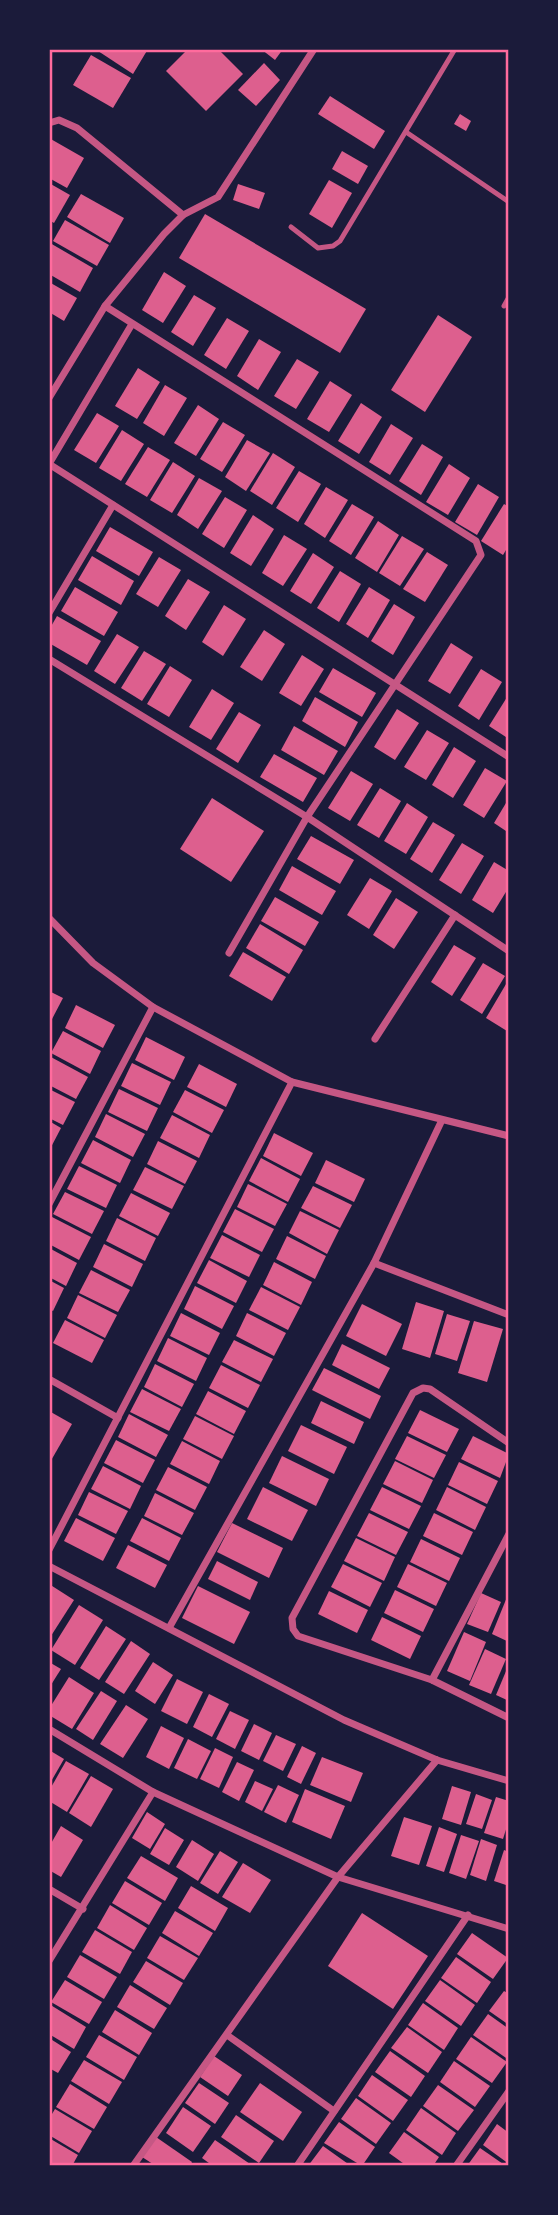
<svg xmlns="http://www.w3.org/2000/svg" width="558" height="2215" viewBox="0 0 558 2215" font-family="Overpass,sans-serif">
	<rect width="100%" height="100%" fill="#1b1b3a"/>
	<g fill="#dd5f8e">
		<path d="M95,49H148L133,74Z"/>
		<path d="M188,49H218L243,74L206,111L166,71Z"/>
		<path d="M261,49H283L275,60Z"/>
		<path d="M91,55L131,78L113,108L73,85Z"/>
		<path d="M264,63L280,80L256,106L238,90Z"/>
		<path d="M330,96L385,131L374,149L318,114Z"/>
		<path d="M460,114L471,121L466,131L454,124Z"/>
		<path d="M49,138L84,158L67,188L49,178Z"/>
		<path d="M342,151L368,166L358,184L332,169Z"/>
		<path d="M329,180L352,193L332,228L309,214Z"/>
		<path d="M49,183L70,195L54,223L49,220Z"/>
		<path d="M238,184L265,193L259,209L233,200Z"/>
		<path d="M81,194L124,218L110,243L67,217Z"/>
		<path d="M205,214L366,309L340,353L179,258Z"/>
		<path d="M65,220L109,245L97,266L53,241Z"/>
		<path d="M50,243L93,268L80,292L49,274Z"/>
		<path d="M164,272L186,286L163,323L142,310Z"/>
		<path d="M49,282L77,298L64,321L49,312Z"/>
		<path d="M194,295L216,308L193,346L171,332Z"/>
		<path d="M438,315L472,337L425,412L391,390Z"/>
		<path d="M227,318L249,331L226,369L204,355Z"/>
		<path d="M259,339L281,352L258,390L237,376Z"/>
		<path d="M297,359L319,372L296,409L274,396Z"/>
		<path d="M138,368L160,382L137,419L115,406Z"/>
		<path d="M330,381L352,395L329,432L307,419Z"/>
		<path d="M165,385L187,398L164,436L143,423Z"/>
		<path d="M361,403L382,417L359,454L338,441Z"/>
		<path d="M198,405L219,419L196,456L174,443Z"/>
		<path d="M97,413L119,426L96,463L74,450Z"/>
		<path d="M223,422L245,435L222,472L200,459Z"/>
		<path d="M391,424L413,438L390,475L369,462Z"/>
		<path d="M122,430L144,444L121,481L99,468Z"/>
		<path d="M247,440L270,453L246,491L225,477Z"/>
		<path d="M422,444L443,457L421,495L399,481Z"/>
		<path d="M148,447L170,460L147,497L125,484Z"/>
		<path d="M273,453L295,467L272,505L250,491Z"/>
		<path d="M173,462L195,476L172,513L150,500Z"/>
		<path d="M449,464L470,478L448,515L426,502Z"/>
		<path d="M299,471L321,484L298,522L276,508Z"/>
		<path d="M199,478L222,491L198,529L177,515Z"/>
		<path d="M478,484L499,497L477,535L455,522Z"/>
		<path d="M326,487L348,500L325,538L304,524Z"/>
		<path d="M225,497L247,510L224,548L202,534Z"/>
		<path d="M352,504L374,517L351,555L329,541Z"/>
		<path d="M504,504L509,507V545L503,555L481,541Z"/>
		<path d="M253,515L274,529L251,566L230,553Z"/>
		<path d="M378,521L399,535L377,572L355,558Z"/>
		<path d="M110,527L153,552L139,576L96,551Z"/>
		<path d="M284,535L307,549L283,586L262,573Z"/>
		<path d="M402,536L424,549L400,586L379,573Z"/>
		<path d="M427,552L448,565L425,602L403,589Z"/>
		<path d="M313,553L334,567L311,604L290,591Z"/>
		<path d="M92,556L134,581L121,605L78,580Z"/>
		<path d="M159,557L181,570L158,607L136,594Z"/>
		<path d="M340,571L361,584L339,622L317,608Z"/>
		<path d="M188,579L210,592L186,630L165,616Z"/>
		<path d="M75,587L118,612L104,636L61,611Z"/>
		<path d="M369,587L390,600L368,638L346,624Z"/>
		<path d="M394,604L415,617L393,655L371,641Z"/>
		<path d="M224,605L246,619L223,656L202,642Z"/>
		<path d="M57,616L101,641L87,665L49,643V630Z"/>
		<path d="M264,630L285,644L262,681L240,667Z"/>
		<path d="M117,634L139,647L115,684L94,671Z"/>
		<path d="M451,643L473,657L450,694L428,681Z"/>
		<path d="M144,651L166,664L142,701L121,688Z"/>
		<path d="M302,655L324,669L301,706L279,693Z"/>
		<path d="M170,666L192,680L169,717L147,704Z"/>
		<path d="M333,668L376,693L362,717L319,692Z"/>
		<path d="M481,669L502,682L479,720L458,706Z"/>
		<path d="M212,689L234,703L211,740L189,727Z"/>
		<path d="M509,694V739L489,726Z"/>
		<path d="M315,697L358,722L345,747L302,721Z"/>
		<path d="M397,709L419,723L395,760L374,747Z"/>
		<path d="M239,712L261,725L238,763L216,749Z"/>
		<path d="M294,726L338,751L324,775L281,750Z"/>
		<path d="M427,730L449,743L426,780L404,767Z"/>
		<path d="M454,747L476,761L453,798L432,785Z"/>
		<path d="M274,754L317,778L303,802L260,777Z"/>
		<path d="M485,768L507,781L484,818L463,805Z"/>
		<path d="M351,771L373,784L350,821L328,808Z"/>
		<path d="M380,788L401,801L379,838L357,825Z"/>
		<path d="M212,798L264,831L231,882L180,849Z"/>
		<path d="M509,798V833L494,823Z"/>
		<path d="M407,803L428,817L406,854L384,841Z"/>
		<path d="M433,822L455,835L432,873L410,859Z"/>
		<path d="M311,836L354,860L340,884L297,859Z"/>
		<path d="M462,843L484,856L461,894L439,880Z"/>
		<path d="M494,862L509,871V887L493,913L472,900Z"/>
		<path d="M292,866L336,891L322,915L279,890Z"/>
		<path d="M370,878L392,891L369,929L347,915Z"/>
		<path d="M275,897L319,922L305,946L261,921Z"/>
		<path d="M396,898L418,912L394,949L373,935Z"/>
		<path d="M260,924L303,950L289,974L246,948Z"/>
		<path d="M454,945L476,958L452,996L431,982Z"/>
		<path d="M243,952L286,977L272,1001L229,976Z"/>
		<path d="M483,963L505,976L482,1014L460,1000Z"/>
		<path d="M509,979V1028L507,1031L486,1018Z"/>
		<path d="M49,991L63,998L51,1021L49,1020Z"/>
		<path d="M76,1005L115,1025L103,1048L65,1028Z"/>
		<path d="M63,1031L101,1051L90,1074L51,1053Z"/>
		<path d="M146,1037L185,1057L174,1080L135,1060Z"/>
		<path d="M49,1056L88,1077L76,1099L49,1085Z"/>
		<path d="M132,1063L171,1082L160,1105L121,1086Z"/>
		<path d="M199,1064L237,1084L226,1107L187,1087Z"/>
		<path d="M49,1089L75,1102L63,1125L49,1118Z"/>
		<path d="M119,1089L158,1108L147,1131L108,1112Z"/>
		<path d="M185,1090L224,1110L212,1133L173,1112Z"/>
		<path d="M106,1114L145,1134L133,1157L95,1137Z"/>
		<path d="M172,1115L210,1135L199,1158L160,1138Z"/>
		<path d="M49,1121L61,1128L49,1151Z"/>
		<path d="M274,1133L313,1153L301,1176L263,1156Z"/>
		<path d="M93,1140L131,1160L120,1183L81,1163Z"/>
		<path d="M158,1141L197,1161L185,1184L147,1164Z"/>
		<path d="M261,1158L300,1179L288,1202L249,1181Z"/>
		<path d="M326,1160L365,1179L354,1202L315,1183Z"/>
		<path d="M79,1166L117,1185L106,1208L67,1189Z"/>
		<path d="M145,1167L184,1186L172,1209L133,1190Z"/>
		<path d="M248,1184L287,1204L275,1226L237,1207Z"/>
		<path d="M313,1186L352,1205L340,1228L301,1208Z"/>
		<path d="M65,1192L104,1211L92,1234L53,1214Z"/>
		<path d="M131,1193L170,1213L158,1236L119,1216Z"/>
		<path d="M235,1209L274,1229L262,1252L223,1232Z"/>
		<path d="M300,1211L339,1230L327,1254L289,1233Z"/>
		<path d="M52,1217L91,1237L79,1260L49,1244V1224Z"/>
		<path d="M117,1218L156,1238L145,1261L106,1241Z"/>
		<path d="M222,1235L260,1255L249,1277L210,1258Z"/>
		<path d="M287,1236L326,1256L315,1279L276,1259Z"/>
		<path d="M104,1244L143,1264L132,1287L93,1267Z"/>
		<path d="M49,1248L77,1263L66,1286L49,1277Z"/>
		<path d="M209,1260L247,1281L236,1303L197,1283Z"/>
		<path d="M274,1262L312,1282L301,1305L263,1285Z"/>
		<path d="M91,1270L130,1290L118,1312L79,1293Z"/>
		<path d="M49,1280L64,1288L53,1311L49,1309Z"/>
		<path d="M195,1286L234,1306L222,1329L184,1309Z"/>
		<path d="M261,1287L300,1307L288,1330L249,1310Z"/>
		<path d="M78,1295L117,1315L105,1338L67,1318Z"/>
		<path d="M416,1302L444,1311L430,1358L402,1349Z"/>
		<path d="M362,1304L402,1324L386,1356L346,1336Z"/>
		<path d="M181,1313L220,1333L209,1355L170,1336Z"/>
		<path d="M247,1313L286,1333L274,1356L236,1336Z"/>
		<path d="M447,1314L470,1321L457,1361L435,1354Z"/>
		<path d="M65,1320L104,1340L92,1363L53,1343Z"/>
		<path d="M474,1321L503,1329L487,1382L458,1373Z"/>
		<path d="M168,1338L207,1358L196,1381L157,1361Z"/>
		<path d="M234,1340L273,1359L261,1382L222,1362Z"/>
		<path d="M342,1344L390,1368L379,1389L332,1365Z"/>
		<path d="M155,1364L194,1384L182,1407L144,1387Z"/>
		<path d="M221,1365L260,1385L248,1408L209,1388Z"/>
		<path d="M324,1368L381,1396L370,1419L312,1390Z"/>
		<path d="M142,1389L181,1409L169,1431L130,1412Z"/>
		<path d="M208,1391L246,1411L234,1434L196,1414Z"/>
		<path d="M321,1401L364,1422L354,1444L311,1423Z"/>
		<path d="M420,1410L459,1429L447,1452L408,1433Z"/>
		<path d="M49,1411L72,1424L49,1464Z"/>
		<path d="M129,1414L168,1435L156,1457L118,1437Z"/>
		<path d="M195,1416L234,1436L222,1459L183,1439Z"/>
		<path d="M301,1425L347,1447L334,1474L288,1451Z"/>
		<path d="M407,1436L446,1455L434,1478L395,1459Z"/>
		<path d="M473,1436L509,1454L500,1478L461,1459Z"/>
		<path d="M116,1440L155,1460L143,1483L104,1463Z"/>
		<path d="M182,1441L220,1461L209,1484L170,1464Z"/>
		<path d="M282,1456L329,1479L316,1506L269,1483Z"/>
		<path d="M395,1461L433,1480L422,1503L383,1484Z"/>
		<path d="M459,1462L498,1481L487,1504L448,1485Z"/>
		<path d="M103,1466L141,1486L130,1509L91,1489Z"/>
		<path d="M168,1467L207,1487L195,1510L156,1490Z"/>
		<path d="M263,1487L308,1510L292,1541L247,1519Z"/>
		<path d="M382,1487L421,1506L409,1529L370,1510Z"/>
		<path d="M447,1487L486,1507L475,1530L436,1510Z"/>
		<path d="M89,1492L128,1511L116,1534L78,1515Z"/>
		<path d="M155,1493L194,1513L182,1535L144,1516Z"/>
		<path d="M369,1513L408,1532L396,1555L357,1536Z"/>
		<path d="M434,1513L473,1532L462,1555L423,1536Z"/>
		<path d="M76,1518L115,1538L103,1561L64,1541Z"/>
		<path d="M142,1518L181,1538L169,1561L130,1541Z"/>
		<path d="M232,1523L283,1548L269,1578L217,1552Z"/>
		<path d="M356,1538L395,1557L384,1581L344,1561Z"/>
		<path d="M421,1539L460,1558L449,1581L410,1562Z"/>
		<path d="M128,1545L167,1565L155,1588L116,1568Z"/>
		<path d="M217,1561L258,1582L250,1600L208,1579Z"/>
		<path d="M343,1564L382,1583L370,1607L331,1587Z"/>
		<path d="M408,1564L447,1583L436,1606L397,1587Z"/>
		<path d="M49,1584L74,1600L49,1639Z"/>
		<path d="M198,1586L250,1612L234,1644L182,1618Z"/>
		<path d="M395,1590L434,1609L423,1632L384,1613Z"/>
		<path d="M329,1591L368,1610L357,1633L318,1614Z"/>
		<path d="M481,1593L501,1602L488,1632L467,1624Z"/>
		<path d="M507,1597L509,1598V1642L492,1634Z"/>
		<path d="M79,1605L103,1620L75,1665L51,1650Z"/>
		<path d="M382,1617L421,1636L410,1659L371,1640Z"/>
		<path d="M106,1626L126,1639L99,1680L80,1668Z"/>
		<path d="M464,1632L486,1642L470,1681L447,1671Z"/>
		<path d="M131,1641L150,1654L124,1694L105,1682Z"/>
		<path d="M485,1649L506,1659L491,1694L469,1685Z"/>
		<path d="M49,1662L61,1669L49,1688Z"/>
		<path d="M153,1662L173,1675L155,1704L135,1691Z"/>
		<path d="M509,1664V1701L496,1695Z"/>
		<path d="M69,1677L94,1693L72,1729L49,1715V1709Z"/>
		<path d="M177,1679L203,1692L187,1724L161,1711Z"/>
		<path d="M101,1691L117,1701L93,1740L76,1729Z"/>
		<path d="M209,1694L229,1704L212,1737L193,1727Z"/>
		<path d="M126,1705L148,1719L123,1758L100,1744Z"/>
		<path d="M230,1711L249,1720L235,1749L216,1739Z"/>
		<path d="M254,1724L272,1733L259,1760L241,1751Z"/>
		<path d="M161,1726L184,1738L169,1769L146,1757Z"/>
		<path d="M276,1735L296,1744L283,1771L263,1761Z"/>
		<path d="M188,1739L211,1751L197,1779L174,1768Z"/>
		<path d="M302,1746L316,1753L301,1784L287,1777Z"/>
		<path d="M215,1748L233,1757L219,1788L200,1779Z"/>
		<path d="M49,1750L64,1759L49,1785Z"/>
		<path d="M322,1757L363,1773L351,1802L310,1785Z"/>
		<path d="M66,1761L89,1774L67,1812L49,1801V1791Z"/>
		<path d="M237,1762L254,1770L239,1801L222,1792Z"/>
		<path d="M91,1776L113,1789L91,1827L69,1813Z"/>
		<path d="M255,1781L273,1789L262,1811L245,1802Z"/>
		<path d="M278,1785L299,1795L286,1823L264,1812Z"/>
		<path d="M452,1786L471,1792L461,1825L442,1819Z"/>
		<path d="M305,1789L345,1806L331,1839L292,1822Z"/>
		<path d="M476,1794L492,1800L482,1829L466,1824Z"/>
		<path d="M496,1797L509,1801V1820L503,1839L484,1833Z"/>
		<path d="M147,1812L165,1824L150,1849L132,1838Z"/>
		<path d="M404,1817L432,1826L419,1865L391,1856Z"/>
		<path d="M61,1826L83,1840L61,1877L49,1870V1847Z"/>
		<path d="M439,1827L457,1834L444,1872L426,1866Z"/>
		<path d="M165,1828L184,1840L169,1865L150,1854Z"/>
		<path d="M461,1835L479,1841L466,1879L449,1873Z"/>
		<path d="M481,1839L497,1845L486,1881L470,1875Z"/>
		<path d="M192,1840L214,1854L198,1881L176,1867Z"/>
		<path d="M504,1850L509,1852V1886L494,1881Z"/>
		<path d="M220,1851L238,1862L218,1894L200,1883Z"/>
		<path d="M141,1856L178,1878L165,1901L127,1878Z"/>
		<path d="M243,1863L271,1880L250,1913L222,1897Z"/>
		<path d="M125,1881L162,1903L149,1925L112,1903Z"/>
		<path d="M191,1886L228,1908L215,1931L178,1908Z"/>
		<path d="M110,1905L147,1928L134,1950L97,1928Z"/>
		<path d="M175,1911L213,1933L199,1956L162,1933Z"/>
		<path d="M362,1913L428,1956L393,2009L328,1966Z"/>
		<path d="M95,1930L132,1952L120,1974L82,1952Z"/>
		<path d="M472,1933L508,1958L493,1979L457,1954Z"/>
		<path d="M160,1936L198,1958L184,1980L147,1958Z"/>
		<path d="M80,1955L117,1977L104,1999L67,1977Z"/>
		<path d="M456,1957L491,1982L477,2003L441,1978Z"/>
		<path d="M146,1961L183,1983L170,2005L133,1982Z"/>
		<path d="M65,1980L102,2002L89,2024L51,2002Z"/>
		<path d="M440,1980L475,2005L461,2026L425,2001Z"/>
		<path d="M130,1985L167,2008L154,2029L117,2007Z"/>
		<path d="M504,1991L509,1994V2025L489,2011Z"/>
		<path d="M423,2003L458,2028L444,2050L408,2025Z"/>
		<path d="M49,2004L86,2027L74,2049L49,2034Z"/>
		<path d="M115,2010L152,2033L139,2055L102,2032Z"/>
		<path d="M488,2014L509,2029V2060L473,2035Z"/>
		<path d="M407,2027L442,2052L428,2073L391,2048Z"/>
		<path d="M99,2035L137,2057L124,2080L86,2057Z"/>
		<path d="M471,2037L507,2062L492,2083L456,2059Z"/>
		<path d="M49,2038L71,2052L58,2073L49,2068Z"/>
		<path d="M390,2051L425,2076L411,2097L375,2072Z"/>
		<path d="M214,2056L242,2075L228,2096L200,2077Z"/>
		<path d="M84,2060L122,2082L109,2104L71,2081Z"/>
		<path d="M454,2061L490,2086L475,2107L440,2082Z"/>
		<path d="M372,2075L408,2100L393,2121L358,2096Z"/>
		<path d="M199,2083L229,2103L215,2124L185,2103Z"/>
		<path d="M260,2083L302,2112L283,2141L240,2112Z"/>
		<path d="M70,2084L107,2107L94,2129L56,2107Z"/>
		<path d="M438,2085L474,2110L458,2131L423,2106Z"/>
		<path d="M356,2098L391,2123L376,2144L341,2119Z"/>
		<path d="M183,2107L211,2126L193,2152L166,2133Z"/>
		<path d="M421,2108L456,2133L442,2155L406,2130Z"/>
		<path d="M55,2109L92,2131L79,2153L49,2135V2119Z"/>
		<path d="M236,2115L274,2141L259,2163L221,2137Z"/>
		<path d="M339,2122L375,2147L362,2166L324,2143Z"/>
		<path d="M497,2124L509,2133V2164L483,2145Z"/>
		<path d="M404,2132L439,2157L433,2166H407L389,2153Z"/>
		<path d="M156,2137L192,2162L190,2166H156L142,2157Z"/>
		<path d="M49,2138L78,2155L72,2166H49Z"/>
		<path d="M215,2140L253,2166H213L202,2158Z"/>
		<path d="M323,2146L351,2166H308Z"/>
		<path d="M480,2148L506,2166H467Z"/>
	</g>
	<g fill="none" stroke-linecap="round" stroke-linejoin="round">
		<g stroke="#c65784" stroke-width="5">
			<path d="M406,132L509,202"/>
			<path d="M291,227L318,248L333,246L340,241L455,49"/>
			<path d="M504,306L509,297"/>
		</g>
		<g stroke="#c65784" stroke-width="7">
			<path d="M49,123L59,120L77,128L183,215"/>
			<path d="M105,306L476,541L481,555L307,817L229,953"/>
			<path d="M49,398L105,306L164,234L183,215L218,197L314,49"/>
			<path d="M49,464L509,757"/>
			<path d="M49,464L132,324"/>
			<path d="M49,613L113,505"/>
			<path d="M49,659L307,817L509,951"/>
			<path d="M49,918L93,963L153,1007L292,1082L509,1136"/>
			<path d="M375,1039L455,915"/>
			<path d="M49,1204L153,1007"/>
			<path d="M374,1263L509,1315"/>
			<path d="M49,1379L118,1418"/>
			<path d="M509,1443L430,1389L423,1388L413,1393L292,1618L293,1629L298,1636L432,1680L509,1718"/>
			<path d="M49,1550L292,1082"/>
			<path d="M49,1566L344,1720L437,1760L509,1781"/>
			<path d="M169,1628L374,1263L442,1120"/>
			<path d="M432,1680L509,1534"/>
			<path d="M49,1729L153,1792L338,1877L509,1929"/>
			<path d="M49,1889L83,1909"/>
			<path d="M49,1961L153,1792"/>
			<path d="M227,2035L334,2111"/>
			<path d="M133,2166L338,1877L437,1760"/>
			<path d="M297,2166L468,1915"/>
			<path d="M456,2166L509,2091"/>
		</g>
	</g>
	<rect width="558" height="2215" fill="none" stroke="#1b1b3a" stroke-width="102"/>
	<rect x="51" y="51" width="456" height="2113" fill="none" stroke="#ff6b9d" stroke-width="2.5"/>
</svg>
